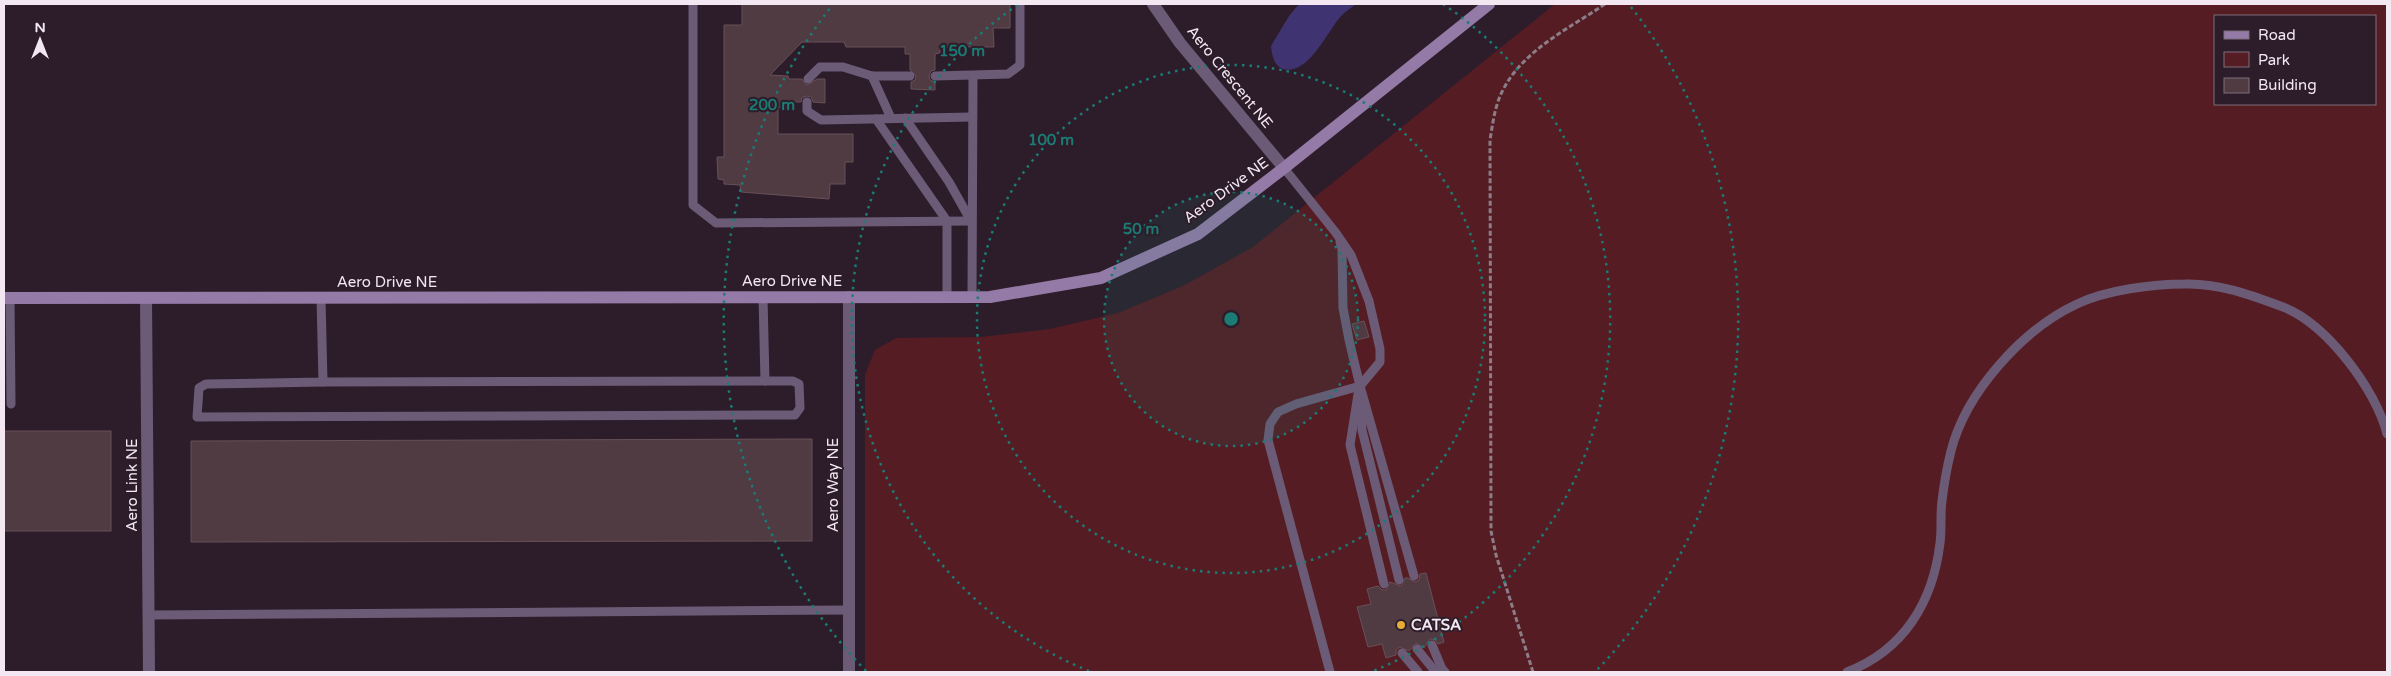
<svg xmlns="http://www.w3.org/2000/svg" width="2391" height="676" viewBox="0 0 2391 676" font-family="'Varela Round',sans-serif">
	<rect width="100%" height="100%" fill="#2d1d2a"/>
	<path fill="#561c23" fill-rule="evenodd" d="M1555,4H2387V672H865V375L875,350L896,338L981,337L1050,329L1118,313L1185,285L1253,247ZM2215,16H2375V104H2215Z"/>
	<path fill="#3f3372" d="M1299,4H1356C1351,8 1345,12 1341,16C1327,32 1308,76 1283,69C1274,66 1272,55 1271,46L1289,16Z"/>
	<g fill="#513b43" stroke="#675159">
		<path d="M742,4H1010V28H993L994,47H940V53L935,54V70L931,71L929,76L930,80L935,82V90L911,89V82L915,80L916,76L910,70V54H905V47H846L844,42H802L770,75L788,76L789,79H802L807,85L817,79H825V103L813,102L811,97L807,96L802,98L801,102H789V108L778,107V134H853V162H845V184H830L829,199L741,192L740,185L724,184V180L718,179L717,157H724V25H742Z"/>
		<path d="M1364,321L1369,337L1357,340L1352,324Z"/>
		<rect x="4" y="431" width="107" height="100"/>
		<path d="M812,439V541L191,542V441Z"/>
		<path d="M1426,573L1444,642L1438,644L1435,640L1430,639L1424,648L1416,643L1409,651L1400,647L1396,650V655L1386,658L1382,644L1368,647L1357,607L1371,604L1367,589L1378,586L1382,590H1386L1390,582L1401,586L1405,578H1408L1415,582L1419,580L1420,574Z"/>
	</g>
	<g fill="none" stroke-linecap="round" stroke-linejoin="round">
		<path stroke="#8c7e89" stroke-width="3" stroke-dasharray="5 2.5" stroke-linecap="butt" d="M1533,672L1496,555L1491,531L1490,140C1493,122 1495,104 1504,88C1525,49 1570,28 1605,4"/>
		<g stroke="#6b5b77" stroke-width="9">
			<path d="M693,4V205L716,223L971,221"/>
			<path d="M872,76L891,118"/>
			<path d="M935,76L1008,74L1020,65V4"/>
			<path d="M808,79L820,67H843L872,76H910"/>
			<path d="M807,102V111L821,120L972,117"/>
			<path d="M905,118L949,182L971,221"/>
			<path d="M876,119L947,221V297"/>
			<path d="M1284,168L1336,233L1351,255L1369,301L1380,349V362L1360,386L1296,404L1278,412L1270,424L1268,440L1330,672"/>
			<path d="M1340,242L1342,249L1343,308L1349,340L1360,386L1414,576"/>
			<path d="M972,297L973,76"/>
			<path d="M10,298L11,404"/>
			<path d="M321,298L323,382L206,384L199,388L197,417L795,415L800,408L799,384L793,381H765L763,297"/>
			<path d="M323,382L765,381"/>
			<path d="M1359,388L1350,445L1384,584"/>
			<path d="M1361,403L1362,430L1399,580"/>
			<path d="M149,615L849,610"/>
			<path d="M1432,645L1442,669L1445,672"/>
			<path d="M1417,649L1434,670L1439,672"/>
			<path d="M1402,653L1418,672"/>
			<path d="M1847,672C1904,650 1933,602 1940,543C1942,529 1940,514 1942,501C1944,484 1947,467 1951,451C1966,392 2023,329 2077,304C2106,290 2153,284 2185,284C2219,283 2251,295 2283,307C2327,324 2376,390 2387,434"/>
		</g>
		<g stroke="#6b5b77" stroke-width="12">
			<path d="M1153,4L1180,43L1284,168"/>
			<path d="M849,297V672"/>
			<path d="M146,298L149,672"/>
		</g>
		<path stroke="#947aa6" stroke-width="12" d="M4,298L990,297L1101,278L1198,234L1284,168L1489,4"/>
	</g>
	<circle cx="1231" cy="319" r="127" fill="#1a7c75" fill-opacity=".12"/>
	<g fill="none" stroke="#1a7c75" stroke-width="2.5" stroke-dasharray="2.5 5">
		<circle cx="1231" cy="319" r="127"/>
		<circle cx="1231" cy="319" r="254"/>
		<path d="M1089 671A380 380 0 0 1 1019 4M1443 4A380 380 0 0 1 1373 671"/>
		<path d="M866 671A507 507 0 0 1 831 7M1631 7A507 507 0 0 1 1596 671"/>
	</g>
	<circle fill="#e5ad36" stroke="#2d1d2a" stroke-width="2" cx="1401" cy="625" r="5"/>
	<g text-anchor="middle" stroke-width="4" stroke-linejoin="round" paint-order="stroke">
		<g font-size="15" fill="#f3e8f1" stroke="#2d1d2a">
			<text transform="translate(1230 77) rotate(51)" y="5">Aero Crescent NE</text>
			<text transform="translate(1226 190) rotate(-36)" y="5">Aero Drive NE</text>
			<text x="792" y="286">Aero Drive NE</text>
			<text x="387" y="287">Aero Drive NE</text>
			<text transform="translate(132 485) rotate(-90)" y="5">Aero Link NE</text>
			<text transform="translate(833 485) rotate(-90)" y="5">Aero Way NE</text>
		</g>
		<g font-size="15" font-weight="bold" fill="#f3e8f1" stroke="#2d1d2a" text-anchor="start">
			<text x="1411" y="630">CATSA</text>
		</g>
	</g>
	<circle cx="1231" cy="319" r="8" fill="#1a7c75" stroke="#2d1d2a" stroke-width="2.5"/>
	<g font-size="15" text-anchor="middle" font-weight="bold" fill="#1a7c75" stroke="#2d1d2a" stroke-width="4" stroke-linejoin="round" paint-order="stroke">
		<text x="962" y="56">150 m</text>
		<text x="772" y="110">200 m</text>
		<text x="1051" y="145">100 m</text>
		<text x="1141" y="234">50 m</text>
	</g>
	<rect width="2391" height="676" fill="none" stroke="#f3e8f1" stroke-width="10"/>
	<rect x="2214" y="15" width="162" height="90" fill="#2d1d2a" stroke="#7c6e7a"/>
	<rect x="2224" y="31" width="25" height="8" fill="#947aa6" stroke="#7c6e7a"/>
	<text x="2258" y="40" font-size="15" fill="#f3e8f1">Road</text>
	<rect x="2224" y="52" width="25" height="15" fill="#561c23" stroke="#7c6e7a"/>
	<text x="2258" y="65" font-size="15" fill="#f3e8f1">Park</text>
	<rect x="2224" y="78" width="25" height="15" fill="#513b43" stroke="#7c6e7a"/>
	<text x="2258" y="90" font-size="15" fill="#f3e8f1">Building</text>
	<g transform="translate(40 40)" stroke="#2d1d2a" stroke-width="4" paint-order="stroke">
	<path d="M0-4L9 19L0 12L-9 19Z" fill="#f3e8f1"/>
	<text y="-8" font-size="14" font-weight="bold" text-anchor="middle" fill="#f3e8f1">N</text>
	</g>
</svg>
